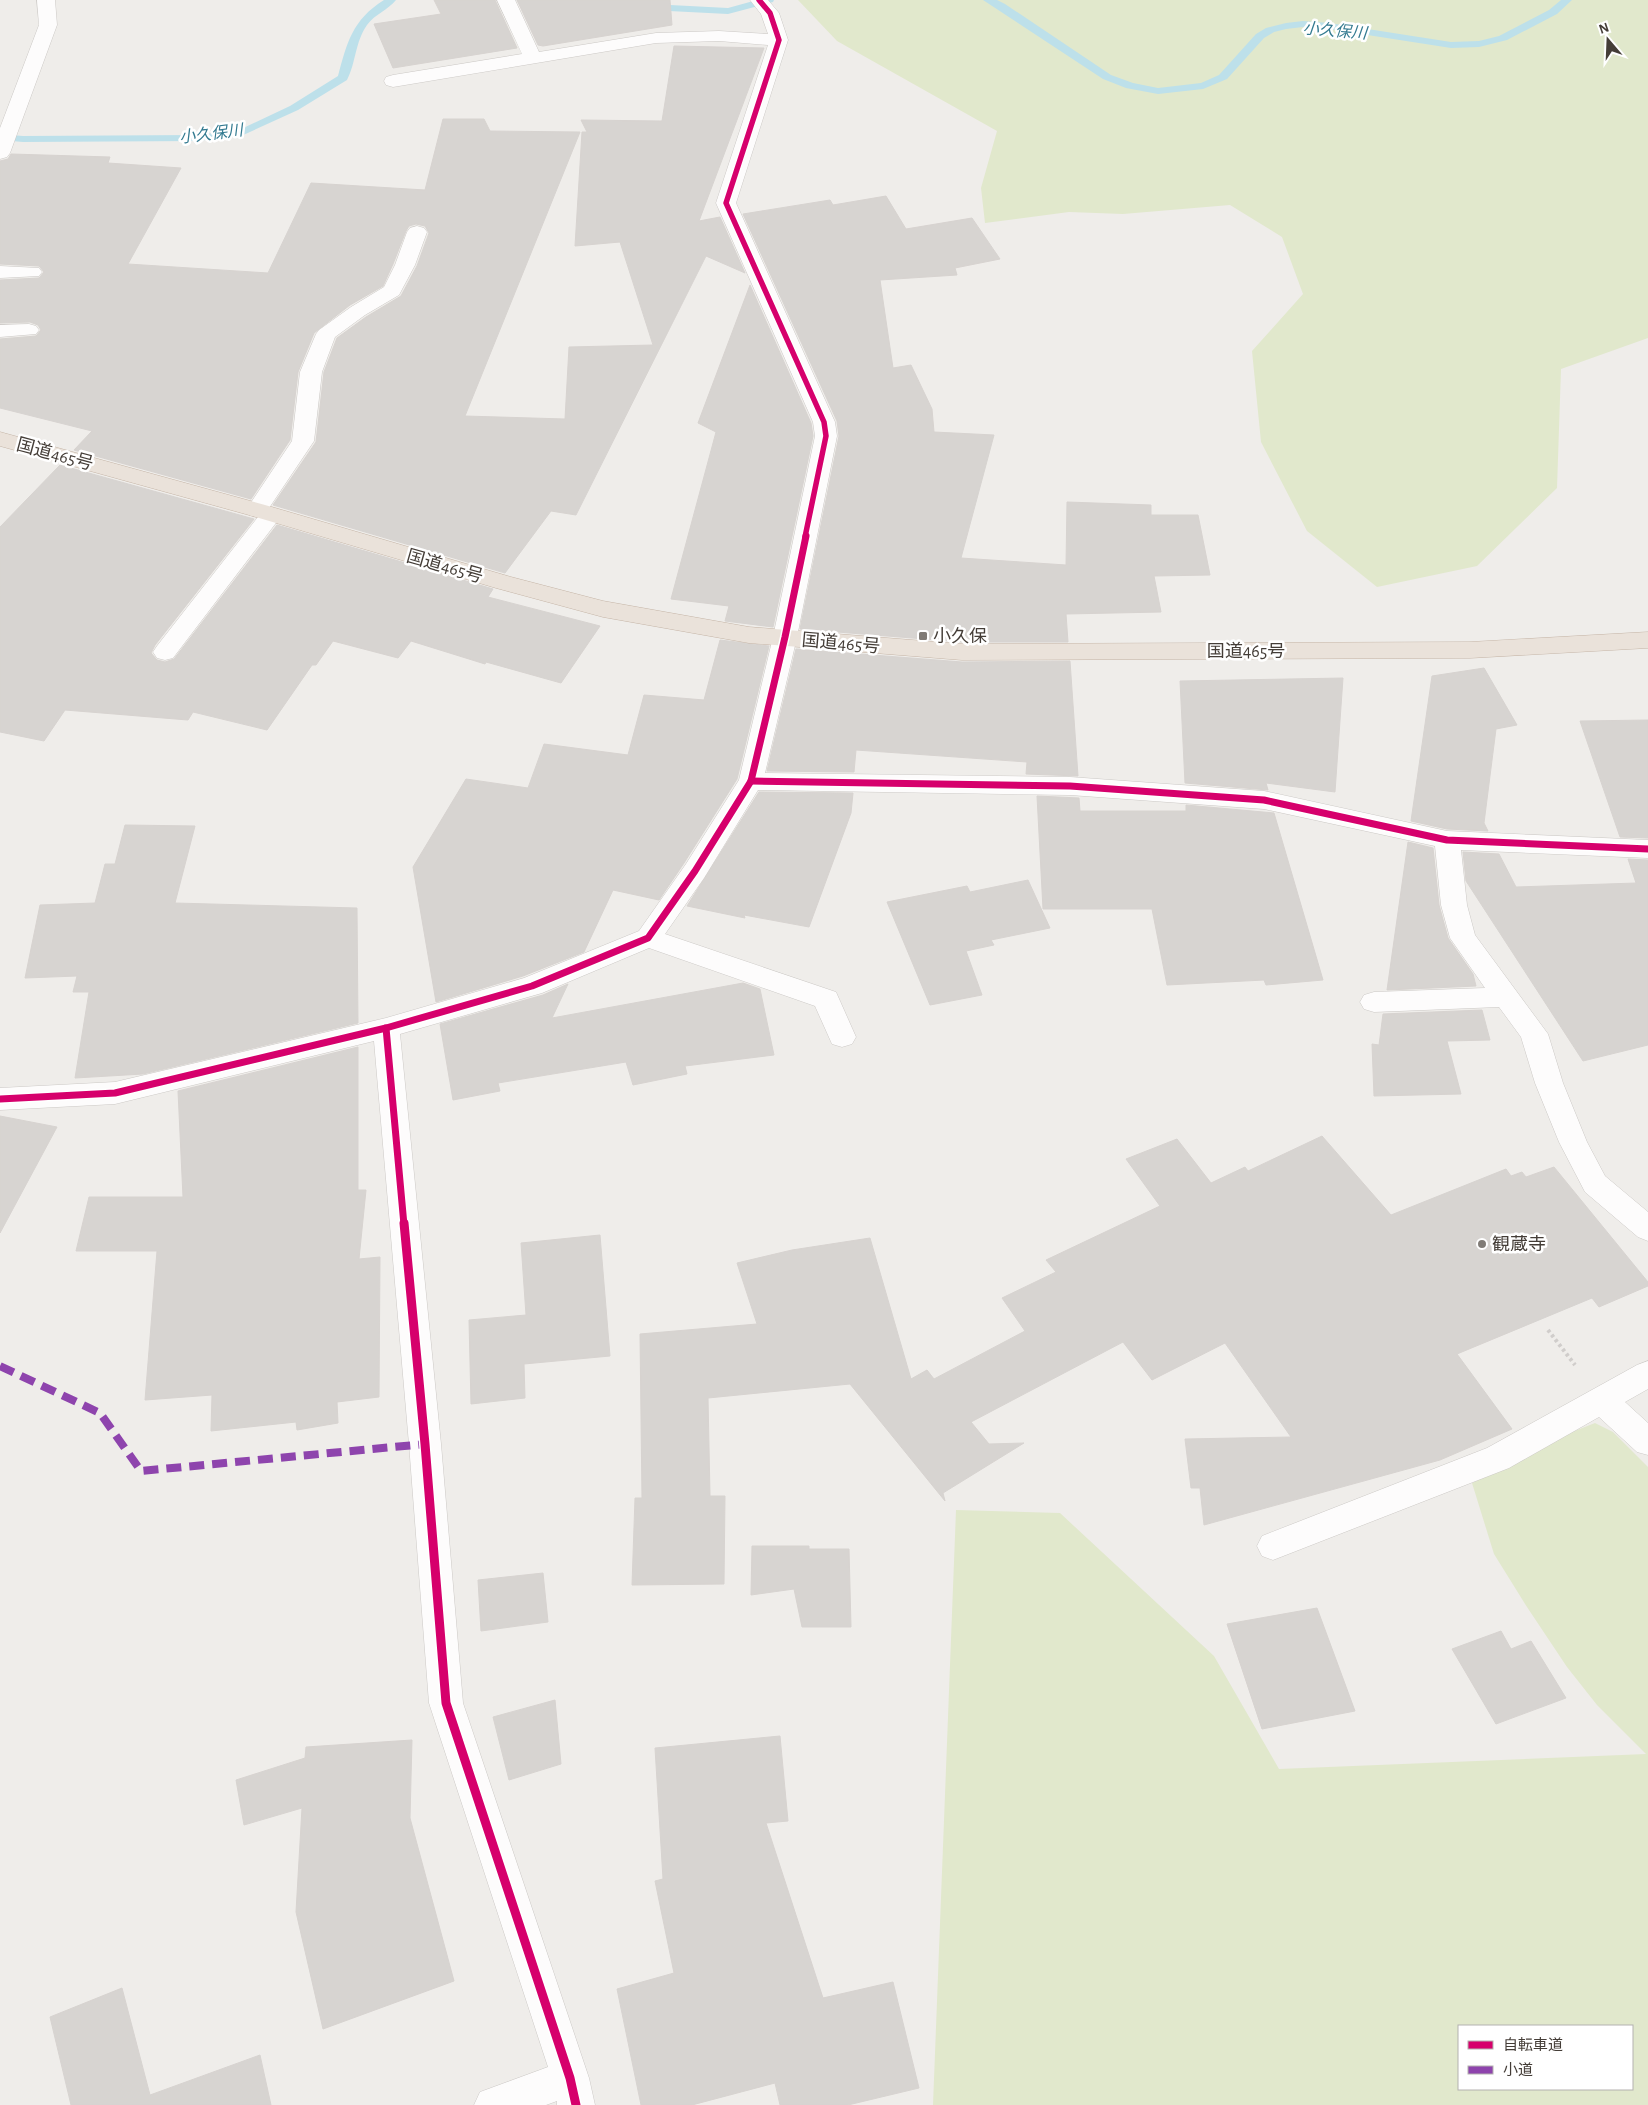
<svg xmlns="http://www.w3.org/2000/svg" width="1648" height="2105" viewBox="0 0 1648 2105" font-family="'Alegreya Sans','Noto Sans JP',sans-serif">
	<rect width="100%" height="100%" fill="#efedea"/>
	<g fill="#e1e8cc" fill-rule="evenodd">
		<path d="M798,0H1648V338L1561,369L1557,488L1477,566L1377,587L1307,531L1261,442L1252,351L1303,294L1282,237L1230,205L1123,214L1069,212L985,223L981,188L997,131L837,41Z"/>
		<path d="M1595,1423L1613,1432L1648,1467V2105H933L956,1510L1060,1513L1214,1656L1279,1769L1646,1754L1597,1705L1567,1667L1527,1607L1494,1554L1472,1483L1572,1432ZM1459,2026H1632V2089H1459Z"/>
	</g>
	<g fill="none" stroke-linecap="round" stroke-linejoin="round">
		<g fill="#bde0ea" fill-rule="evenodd">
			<path d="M384,0H396C388,10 375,14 367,25C355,42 356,63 347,80L298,110L241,136L197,141L23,142L0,140V134L23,136L197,135L239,130L290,106L338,76C347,43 352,20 384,0Z"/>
			<path d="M636,0H652L670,5L728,8L757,0H774L773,2L728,14L669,11L637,2Z"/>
			<path d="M983,0H997L1005,4L1111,75L1133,83L1158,88L1201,83L1219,75L1256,34L1266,28L1286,23L1303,21L1329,23L1451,42L1479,41L1499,36L1549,10L1561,0H1572L1557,14L1507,40L1479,47L1451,48L1329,29L1303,27L1286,29L1274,32L1264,38L1227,79L1203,89L1158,94L1126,88L1103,79Z"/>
		</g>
	</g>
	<g fill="#d7d4d1" stroke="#d7d3d0">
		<path d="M434,0H495L517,48L393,68L374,24L441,14Z"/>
		<path d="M517,0H670L672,25L543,46L538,45Z"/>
		<path d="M674,46L764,48L699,221L720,217L745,273L706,256L576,515L551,511L505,573L273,505L316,442L324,372L337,338L366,317L401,296L417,266L429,233L425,226L416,224L409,226L406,231L393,264L383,286L350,305L314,333L298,372L290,440L251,499L74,450L92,431L0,408V339L36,336L41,330L38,325L30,322L0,323V280L39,278L44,272L39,266L0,264V161L8,159L11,154L110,157L108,163L181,168L128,264L268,273L311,183L425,190L443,119H484L490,131L580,132L465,416L565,419L569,347L653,345L620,242L575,246L582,132H587L581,120L662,121Z"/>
		<path d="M886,196L906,229L972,218L1000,259L955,268L957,275L880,280L893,368L911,365L932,409L934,432L994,435L961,558L1066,565L1067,502L1151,505V515H1198L1210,575L1154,576L1161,612L1066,614L1068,642H962L800,629L839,436L837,421L743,214L830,200L833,205Z"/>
		<path d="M750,285L811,423L813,436L773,627L725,621L729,606L671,599L716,432L698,423Z"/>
		<path d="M60,465L254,519L155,645L151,653L157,660L165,662L174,659L277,525L493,589L488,597L600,626L561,683L486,662L485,664L411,641L398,658L333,641L316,665H312L267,730L193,712L188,720L65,710L44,741L0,732V527Z"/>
		<path d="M720,640L769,646L737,779L684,863L659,900L613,890L584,952L523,976L436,1002L413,867L466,779L528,788L544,744L628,755L644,695L704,700Z"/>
		<path d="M796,649L962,662L1070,661L1078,776L1026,774L1027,762L856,750L854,772L767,771Z"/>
		<path d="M1484,668L1517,725L1496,729L1484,823L1488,831L1447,829L1411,821L1432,676Z"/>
		<path d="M1343,678L1335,792L1266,783L1268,790L1185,783L1180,681Z"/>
		<path d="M1648,720V838L1620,837L1580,721Z"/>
		<path d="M759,792L853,793L851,813L809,927L744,915L745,918L687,906Z"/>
		<path d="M1037,796L1079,798L1080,811H1186V805L1274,813L1323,980L1266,985L1264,980L1167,985L1152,909H1043Z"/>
		<path d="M125,825L195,826L175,903L357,908L358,1023L143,1074L75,1078L89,992H73L77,976L25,978L40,905L95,903L105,864H115Z"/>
		<path d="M1408,842L1433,848L1439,905L1448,938L1473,974L1476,986L1387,990Z"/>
		<path d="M1463,852L1499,854L1516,887L1636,883L1628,859L1648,860V1045L1583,1061L1466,881Z"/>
		<path d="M1028,880L1050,928L991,940L994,945L966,951L982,995L930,1005L887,902L967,886L970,892Z"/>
		<path d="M743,983L760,989L774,1055L685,1066L687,1074L633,1085L626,1062L498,1083L500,1091L453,1100L440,1024L543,995L568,984L552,1018Z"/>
		<path d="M1482,1010L1490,1040L1447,1041L1461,1094L1374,1096L1372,1044L1379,1045L1383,1014Z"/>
		<path d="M358,1047V1190H366L359,1259L380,1257L379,1397L337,1402L338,1423L297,1430L296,1422L211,1431L212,1395L145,1400L157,1251H76L89,1197H183L178,1091Z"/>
		<path d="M0,1116L57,1127L0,1233Z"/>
		<path d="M1322,1136L1391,1215L1506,1169L1511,1176L1522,1172L1526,1177L1554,1167L1648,1282V1286L1599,1307L1592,1298L1457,1354L1512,1429L1440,1460L1204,1525L1200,1488H1191L1185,1439L1291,1437L1225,1343L1152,1380L1123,1342L971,1422L989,1444L1024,1443L943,1493L945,1501L850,1384L708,1398L710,1496H725L724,1584L632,1585L635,1498H642L640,1334L757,1324L737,1263L792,1250L870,1238L911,1379L927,1370L934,1379L1025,1331L1002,1298L1056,1272L1046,1260L1160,1206L1126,1159L1177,1139L1211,1183L1245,1167L1248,1171Z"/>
		<path d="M600,1235L610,1356L524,1364L525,1398L471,1404L469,1320L526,1315L521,1243Z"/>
		<path d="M752,1546H809V1549H849L851,1627H802L794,1589L751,1595Z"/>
		<path d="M543,1573L548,1622L481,1631L478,1580Z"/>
		<path d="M1317,1608L1355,1711L1262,1729L1227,1624Z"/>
		<path d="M1501,1631L1511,1649L1531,1641L1566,1698L1496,1724L1452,1649Z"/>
		<path d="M555,1700L561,1764L509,1780L493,1717Z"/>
		<path d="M780,1736L788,1821L766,1823L823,1998L893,1982L919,2088L848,2105H780L775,2083L692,2105H641L617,1989L674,1973L655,1881L663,1879L655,1748Z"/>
		<path d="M412,1740L410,1818L454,1981L323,2029L296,1912L302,1808L244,1825L236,1780L305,1758L306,1747Z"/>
		<path d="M122,1988L150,2095L260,2055L271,2105H71L50,2017Z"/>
	</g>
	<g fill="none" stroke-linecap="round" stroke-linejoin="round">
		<defs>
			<g id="minor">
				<path d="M37,0H55L57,25L10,153L7,157L0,159V128L39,25Z"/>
				<path d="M497,0H515L539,52L656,33L719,31L768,34L761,14L750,0H768L779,13L788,40L736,203L835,422L837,436L797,637L765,773L1070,777L1264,791L1447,831L1648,840V858L1461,850L1467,905L1475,935L1548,1034L1563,1083L1587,1142L1605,1176L1648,1212V1241L1638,1237L1585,1192L1559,1142L1535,1083L1521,1037L1499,1007L1374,1012L1364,1009L1360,1002L1364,995L1374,992L1485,988L1450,938L1441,905L1435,846L1264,809L1070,795L758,790L704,878L665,934L836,992L856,1037L852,1044L842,1047L832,1044L815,1006L649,948L542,993L400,1034L441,1444L463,1703L589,2078L595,2105H557V2101L546,2105H474L480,2092L548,2067L429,1703L409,1444L374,1041L115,1104L0,1110V1088L115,1082L386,1018L524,978L639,931L686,864L739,780L773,637L815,436L813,422L716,203L768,45L719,41L656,43L393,87L386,85L384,81L386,77L393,75L522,54Z"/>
				<path d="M417,226L424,228L427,232L415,265L399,295L365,315L335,337L322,372L314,441L269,508L279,510L282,515L173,658L165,660L157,658L153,652L157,646L258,517L249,515L246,510L292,441L300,372L316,334L319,330L351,307L384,287L395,265L407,232L410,228Z"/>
				<path d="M0,266L39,268L42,272L39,276L0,278Z"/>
				<path d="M29,324L36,326L39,330L36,334L0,337V325Z"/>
				<path d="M1648,1361V1389L1625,1402L1648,1423V1455L1637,1452L1599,1417L1509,1468L1273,1560L1262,1556L1257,1546L1262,1536L1487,1448L1637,1365Z"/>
			</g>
			<path id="highway" d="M0,432L265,505L511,577L603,601L749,627L962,644L1470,642L1648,632V648L1470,658L962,660L749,643L603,617L496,588L249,515L0,446Z"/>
		</defs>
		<use href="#minor" stroke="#ccc9c6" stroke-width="1"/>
		<use href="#highway" stroke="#c5b5a7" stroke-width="1"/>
		<path stroke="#d0cdcb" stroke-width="4" stroke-dasharray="3 3" stroke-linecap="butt" d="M1548,1330L1575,1365"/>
		<use href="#minor" fill="#fdfcfc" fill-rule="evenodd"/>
		<use href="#highway" fill="#eae2da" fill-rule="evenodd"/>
		<path stroke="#8e44ad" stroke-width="8" stroke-dasharray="15 8" stroke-linecap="butt" d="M0,1366L100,1413L141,1471L425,1444"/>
		<defs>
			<path id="cycleway-far2" d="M759,0L770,13L779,40L726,203L824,422L826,436L805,537"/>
			<g id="cycleway-far1">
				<path d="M751,781L1070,786L1264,800L1447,840L1648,849"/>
				<path d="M386,1028L404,1225"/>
				<path d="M0,1099L115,1093L386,1028L532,986L648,938L695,871L751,781L785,637L806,536"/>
			</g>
			<path id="cycleway" d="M404,1223L425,1444L446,1703L570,2078L576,2105"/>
		</defs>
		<use href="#cycleway-far2" stroke="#fff" stroke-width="8"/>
		<use href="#cycleway-far1" stroke="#fff" stroke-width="10"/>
		<use href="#cycleway" stroke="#fff" stroke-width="12"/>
		<use href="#cycleway-far2" stroke="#d6006c" stroke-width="5.5"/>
		<use href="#cycleway-far1" stroke="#d6006c" stroke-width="7"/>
		<use href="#cycleway" stroke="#d6006c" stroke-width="9"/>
	</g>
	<g fill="#807b76" stroke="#fff" stroke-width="2">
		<rect x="918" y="631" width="10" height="10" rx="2.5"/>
		<circle cx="1482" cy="1244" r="5"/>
	</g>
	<g text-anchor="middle" stroke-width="5" stroke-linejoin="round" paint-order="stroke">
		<g font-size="16" font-style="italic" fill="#337a90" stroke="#fff">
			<text transform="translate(1335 30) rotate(5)" y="6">小久保川</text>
			<text transform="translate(211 133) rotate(-7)" y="6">小久保川</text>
		</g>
		<g font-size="18" fill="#443d37" stroke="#fff">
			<text transform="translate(55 454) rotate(15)" y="6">国道465号</text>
			<text transform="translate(445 566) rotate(16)" y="6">国道465号</text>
			<text transform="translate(841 643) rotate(5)" y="6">国道465号</text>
			<text x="1246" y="657">国道465号</text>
		</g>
		<g font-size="18" fill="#443d37" stroke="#fff" text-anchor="start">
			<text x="933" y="642">小久保</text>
			<text x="1492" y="1250">観蔵寺</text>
		</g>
	</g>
	<rect x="1458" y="2025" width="175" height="65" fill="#ffffff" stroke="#b4b1af"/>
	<rect x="1468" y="2041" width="25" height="8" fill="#d6006c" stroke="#b4b1af"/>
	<text x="1503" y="2050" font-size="15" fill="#443d37">自転車道</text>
	<rect x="1468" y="2066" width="25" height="8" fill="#8e44ad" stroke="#b4b1af"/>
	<text x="1503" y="2075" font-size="15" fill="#443d37">小道</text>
	<g transform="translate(1608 40) rotate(341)" stroke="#ffffff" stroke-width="4" paint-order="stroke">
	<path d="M0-4L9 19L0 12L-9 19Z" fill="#443d37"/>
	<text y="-8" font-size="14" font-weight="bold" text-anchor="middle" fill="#443d37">N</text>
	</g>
</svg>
